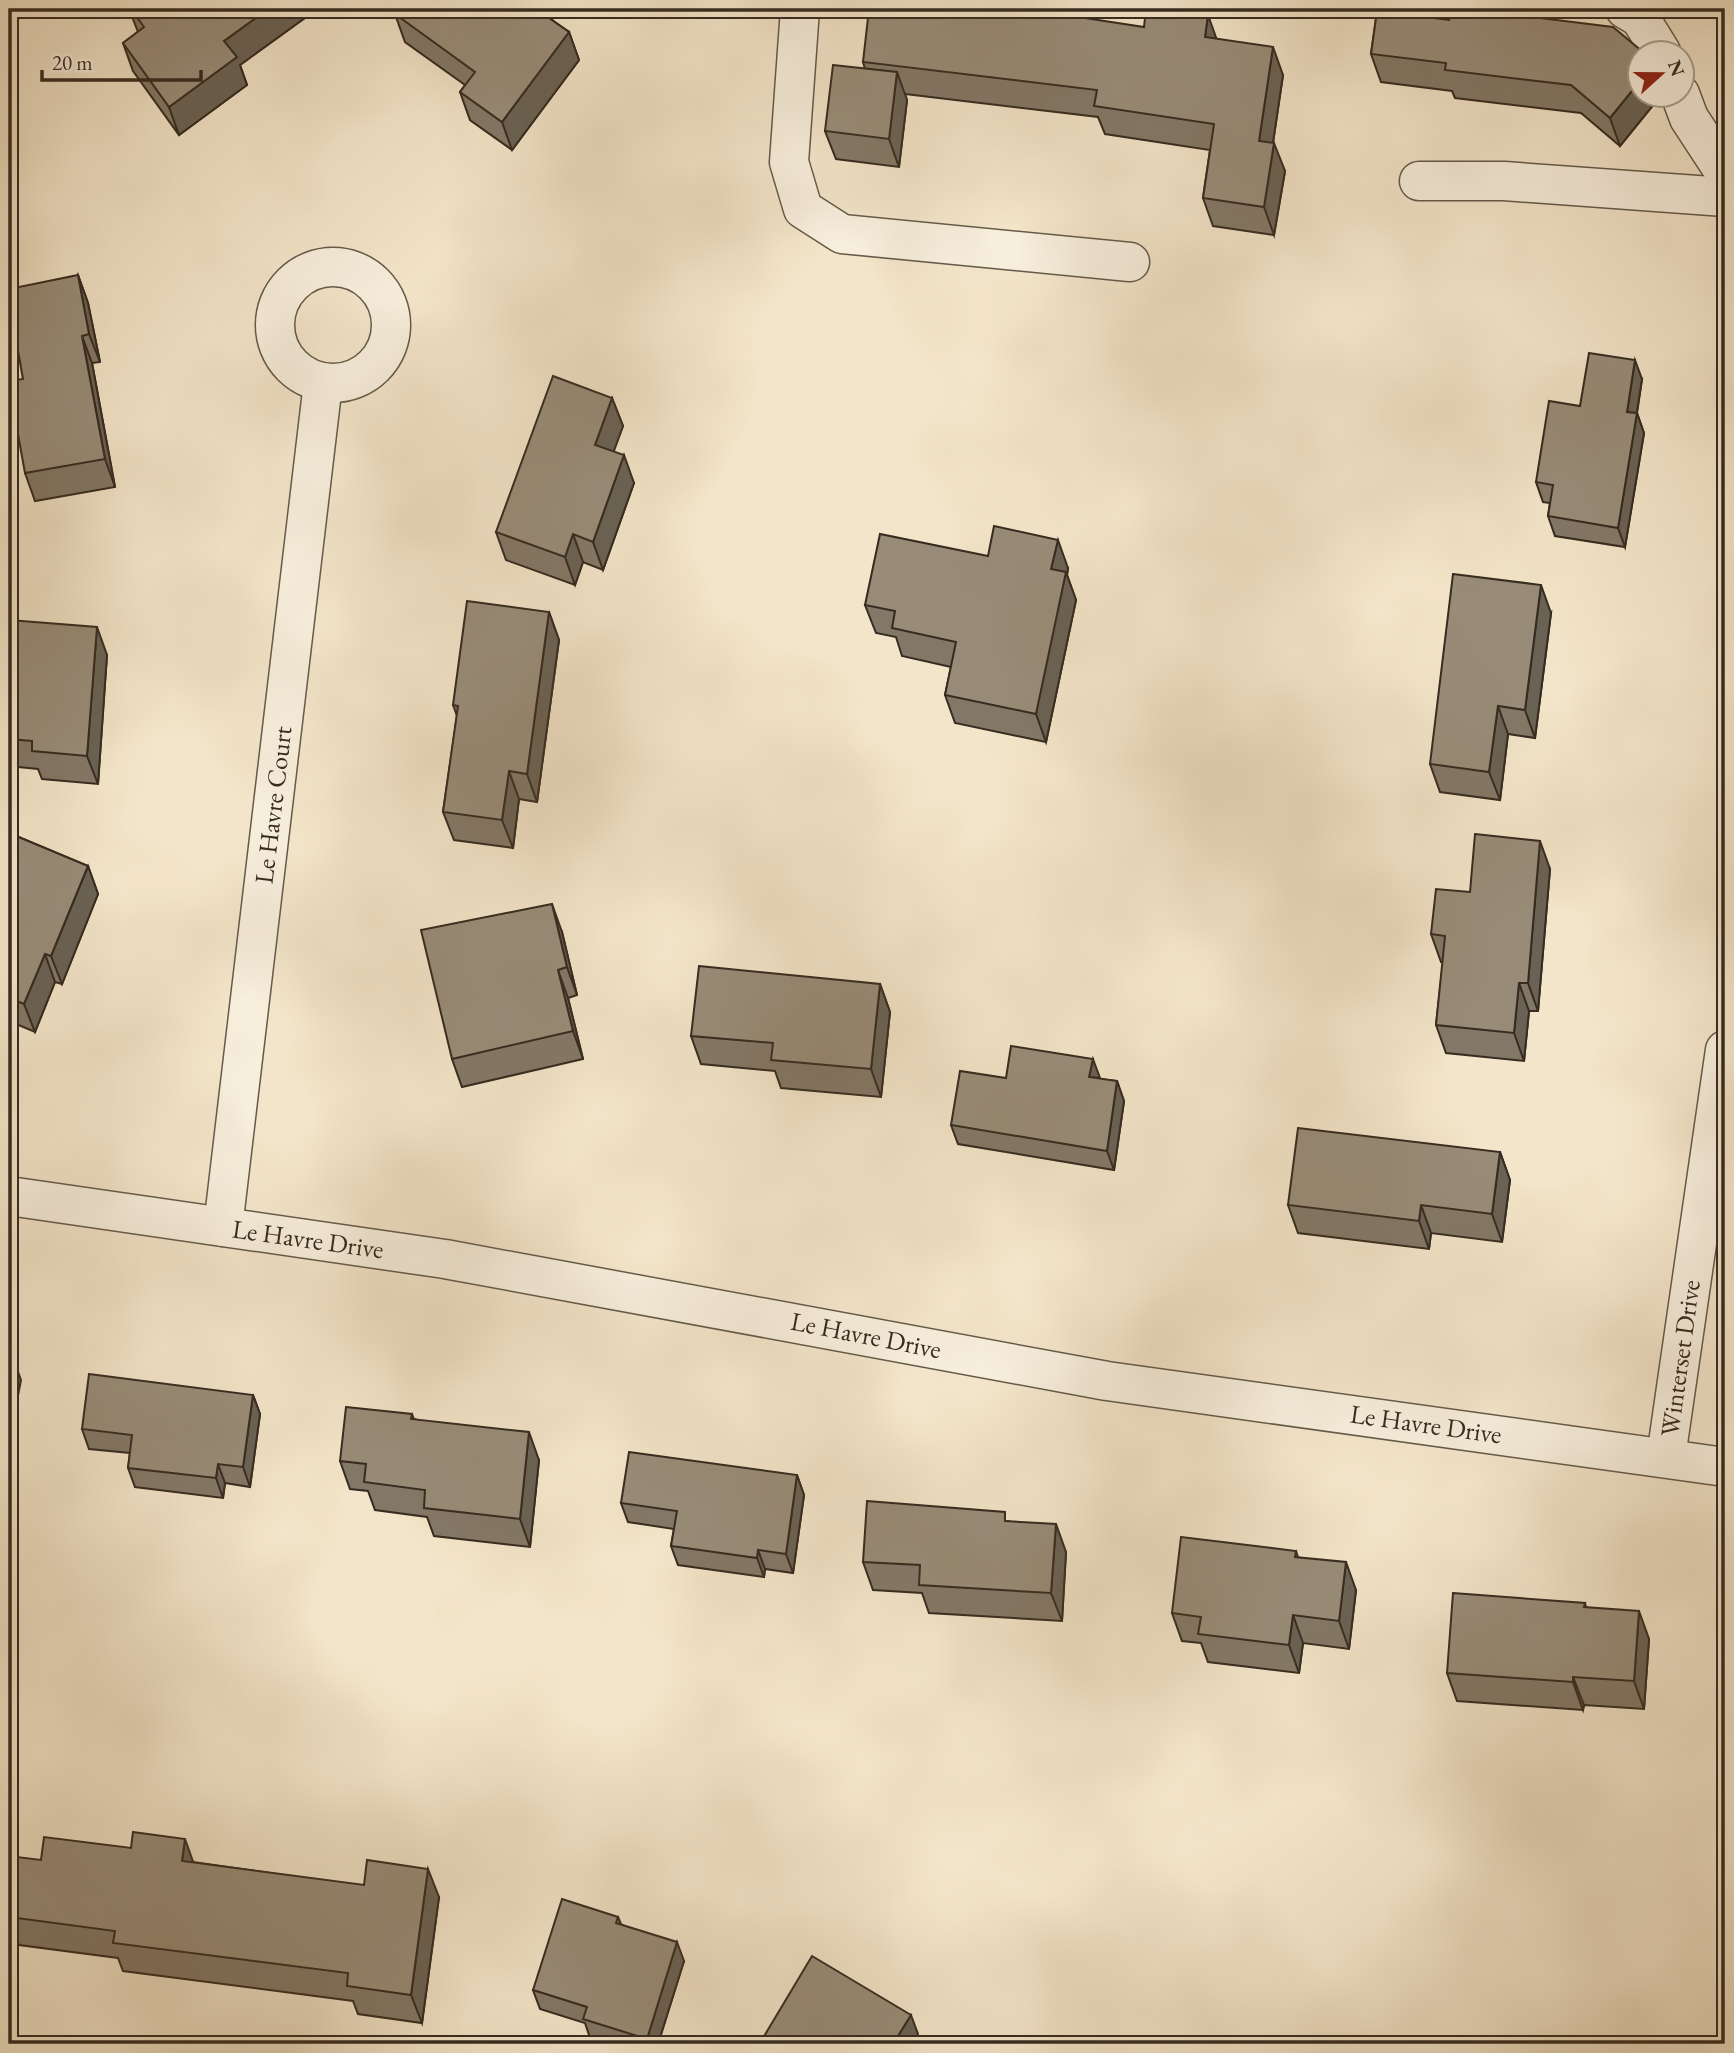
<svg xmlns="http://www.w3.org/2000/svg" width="1734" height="2053" viewBox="0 0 1734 2053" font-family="'EB Garamond',serif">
	<rect width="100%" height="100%" fill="#f3e5c9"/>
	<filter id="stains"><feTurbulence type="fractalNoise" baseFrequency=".00286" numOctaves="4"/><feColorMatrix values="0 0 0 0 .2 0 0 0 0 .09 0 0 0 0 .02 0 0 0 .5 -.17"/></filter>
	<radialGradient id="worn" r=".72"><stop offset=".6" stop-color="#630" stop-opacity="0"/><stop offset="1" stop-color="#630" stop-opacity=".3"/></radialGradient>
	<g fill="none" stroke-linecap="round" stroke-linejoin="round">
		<defs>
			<g id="minor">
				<path d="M800,9L789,162L803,209L842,234L1130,262"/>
				<path d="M1625,9L1640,18L1661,52"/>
				<path d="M1680,94L1689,118L1725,173"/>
				<path d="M1419,181H1504L1725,197"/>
				<circle cx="333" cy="325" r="58"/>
				<path d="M9,1196L445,1259L1107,1381L1725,1467"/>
				<path d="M223,1227L323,383"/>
				<path d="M1666,1457L1725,1050"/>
			</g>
		</defs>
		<use href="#minor" stroke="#655a4a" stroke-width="41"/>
		<use href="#minor" stroke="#f7eedc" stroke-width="38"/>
	</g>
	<g fill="#837867" stroke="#362b20" stroke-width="2">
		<path d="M129,9H312L313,12L240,65L247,85L179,135L133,71L123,43L138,32Z"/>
		<path d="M1377,11L1640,94H1659V98L1620,146L1581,113L1455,98L1452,91L1381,82L1371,54Z"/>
		<path d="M1041,12L1217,39L1283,75L1273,143L1285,171L1274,235L1213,226L1203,198L1210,150L1105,134L1098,117L905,94L907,100L899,167L836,159L825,131L865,69L863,62Z"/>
		<path d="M395,14L552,20L569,32L579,60L512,150L470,120L460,92L465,85L405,42Z"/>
		<path d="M78,275L88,303L100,362L92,363L115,487L35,501L25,473Z"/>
		<path d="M1642,379L1637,413L1644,433L1625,547L1555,536L1548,516L1550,503L1543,502L1536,482L1580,406Z"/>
		<path d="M612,398L623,426L613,451L634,483L603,570L583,562L575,585L506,560L496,532Z"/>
		<path d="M988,556L1068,568L1067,575L1076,600L1046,742L955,723L945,695L951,667L902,656L896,637L876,633L865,605Z"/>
		<path d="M549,612L559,640L537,802L519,799L513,848L454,840L443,812L457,716L453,705Z"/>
		<path d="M1551,613L1535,738L1508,734L1500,800L1440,792L1430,764Z"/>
		<path d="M9,620L107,655L98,784L42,779L38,769L9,766Z"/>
		<path d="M9,833L88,866L98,894L62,984L55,982L35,1032L9,1021Z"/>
		<path d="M1550,869L1538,1011H1529L1524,1061L1446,1053L1436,1025L1443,962H1441L1431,934L1470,892Z"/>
		<path d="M562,932L577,995L568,998L583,1059L462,1087L452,1059Z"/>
		<path d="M880,984L890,1012L881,1097L781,1088L775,1071L701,1064L691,1036Z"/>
		<path d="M1006,1078L1099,1079L1117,1081L1124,1101L1114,1170L958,1144L951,1125Z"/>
		<path d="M1500,1152L1510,1180L1502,1242L1431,1233L1429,1249L1298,1233L1288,1205Z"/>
		<path d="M253,1395L260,1414L250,1487L225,1483L223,1498L135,1487L128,1468L130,1453L89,1449L82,1429Z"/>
		<path d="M412,1414L414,1419L539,1460L530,1547L434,1536L427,1517L375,1510L368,1491L350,1489L340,1461Z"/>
		<path d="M797,1475L804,1495L793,1573L765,1569L764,1577L678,1565L671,1546L674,1529L628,1522L621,1503Z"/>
		<path d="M1008,1521L1066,1552L1062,1621L929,1613L922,1593L873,1590L863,1562Z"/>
		<path d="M1296,1551L1298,1557L1356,1590L1349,1649L1303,1643L1299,1673L1208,1662L1201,1643L1182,1641L1172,1613Z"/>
		<path d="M1585,1603L1586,1607L1649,1639L1644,1709L1584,1705L1583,1710L1457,1701L1447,1673Z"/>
		<path d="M41,1860L193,1862L439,1897L422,2023L358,2014L353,2001L123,1971L118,1958L19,1945L9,1917Z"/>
		<path d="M618,1917L621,1924L684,1961L658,2044H610L590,2038L585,2023L540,2009L533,1990Z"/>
	</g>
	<g fill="#6a6254" stroke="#362b20" stroke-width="2">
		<path d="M268,9H312L313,12L240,65L247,85L179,135L169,107L224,41Z"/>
		<path d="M533,9H560L542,33Z"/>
		<path d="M1208,15L1218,43L1205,37Z"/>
		<path d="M569,32L579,60L512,150L502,122Z"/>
		<path d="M1273,47L1283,75L1269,169L1259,141Z"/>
		<path d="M897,72L907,100L899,167L889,139Z"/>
		<path d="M1640,81V94H1659V98L1620,146L1610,118Z"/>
		<path d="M1274,143L1285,171L1274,235L1264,207Z"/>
		<path d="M78,275L88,303L100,362L89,334Z"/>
		<path d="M82,336L92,363L115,487L105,459Z"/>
		<path d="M1635,360L1642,379L1634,431L1627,412Z"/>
		<path d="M612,398L623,426L606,473L595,445Z"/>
		<path d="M1637,413L1644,433L1625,547L1618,528Z"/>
		<path d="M624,455L634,483L603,570L593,542Z"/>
		<path d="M573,534L583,562L575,585L565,557Z"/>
		<path d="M1058,540L1068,568L1067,575L1076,600L1046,742L1036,714L1051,569Z"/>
		<path d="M1541,585L1551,613L1535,738L1525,710Z"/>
		<path d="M549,612L559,640L537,802L527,774Z"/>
		<path d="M97,627L107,655L98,784L87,756Z"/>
		<path d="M1498,706L1508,734L1500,800L1489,772Z"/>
		<path d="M509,771L519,799L513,848L502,820Z"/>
		<path d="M1540,841L1550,869L1538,1011L1528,983Z"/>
		<path d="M88,866L98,894L62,984L51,956Z"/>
		<path d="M552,904L562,932L577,995L567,967Z"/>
		<path d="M45,954L55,982L35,1032L24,1004Z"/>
		<path d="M558,970L568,998L583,1059L573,1031Z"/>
		<path d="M1519,983L1529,1011L1524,1061L1514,1033Z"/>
		<path d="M880,984L890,1012L881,1097L871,1069Z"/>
		<path d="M1093,1059L1100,1078L1089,1077Z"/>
		<path d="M1117,1081L1124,1101L1114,1170L1107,1151Z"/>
		<path d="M1500,1152L1510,1180L1502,1242L1492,1214Z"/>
		<path d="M1421,1205L1431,1233L1429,1249L1419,1221Z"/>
		<path d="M11,1352L21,1380L11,1431L9,1424V1364Z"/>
		<path d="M253,1395L260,1414L250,1487L243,1467Z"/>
		<path d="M529,1432L539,1460L530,1547L520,1519Z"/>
		<path d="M218,1464L225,1483L223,1498L216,1478Z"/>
		<path d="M797,1475L804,1495L793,1573L786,1554Z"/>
		<path d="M1056,1524L1066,1552L1062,1621L1051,1593Z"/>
		<path d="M758,1550L765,1569L764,1577L757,1558Z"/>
		<path d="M1346,1562L1356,1590L1349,1649L1339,1621Z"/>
		<path d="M1639,1611L1649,1639L1644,1709L1634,1681Z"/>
		<path d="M1293,1615L1303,1643L1299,1673L1289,1645Z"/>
		<path d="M1573,1677L1584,1705L1583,1710L1573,1682Z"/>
		<path d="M185,1839L195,1867L182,1861Z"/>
		<path d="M428,1869L439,1897L422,2023L411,1995Z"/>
		<path d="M677,1942L684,1961L658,2044H649L647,2039Z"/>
		<path d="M911,2015L918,2034L912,2044H893Z"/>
	</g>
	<g fill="#988c78" stroke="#362b20" stroke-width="2">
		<path d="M131,9H268L224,41L237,57L169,107L123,43L144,27Z"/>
		<path d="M398,9H536L569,32L502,122L460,92L475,72L395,14Z"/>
		<path d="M869,9H1039V11L1144,27L1146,9H1171L1208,15L1205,37L1273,47L1259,141L1274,143L1264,207L1203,198L1214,124L1094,106L1097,90L863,62Z"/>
		<path d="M1450,9H1468L1613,27L1643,52H1640V81L1610,118L1571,85L1445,70L1446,63L1371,54L1377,11L1449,20Z"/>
		<path d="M833,65L897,72L889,139L825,131Z"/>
		<path d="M78,275L89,334L82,336L105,459L25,473L9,385V381L23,379L9,300V289Z"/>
		<path d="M1589,353L1635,360L1627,412L1637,413L1618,528L1548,516L1553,485L1536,482L1549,401L1580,406Z"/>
		<path d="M553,376L612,398L595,445L624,455L593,542L573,534L565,557L496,532Z"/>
		<path d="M994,526L1058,540L1051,569L1066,572L1036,714L945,695L956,642L892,628L895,611L865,605L880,534L988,556Z"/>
		<path d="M1453,574L1541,585L1525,710L1498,706L1489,772L1430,764Z"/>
		<path d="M467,601L549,612L527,774L509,771L502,820L443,812L458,706L453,705Z"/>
		<path d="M9,620L97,627L87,756L32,751V741L9,739Z"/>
		<path d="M9,833L88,866L51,956L45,954L24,1004L9,998Z"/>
		<path d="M1475,834L1540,841L1528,983H1519L1514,1033L1436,1025L1445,936L1431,934L1436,889L1470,892Z"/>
		<path d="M552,904L567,967L558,970L573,1031L452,1059L421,930Z"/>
		<path d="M699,966L880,984L871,1069L771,1060L773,1043L691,1036Z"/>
		<path d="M1011,1046L1093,1059L1089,1077L1117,1081L1107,1151L951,1125L960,1071L1006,1078Z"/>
		<path d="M1298,1128L1500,1152L1492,1214L1421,1205L1419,1221L1288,1205Z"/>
		<path d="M89,1374L253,1395L243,1467L218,1464L216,1478L128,1468L132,1435L82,1429Z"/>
		<path d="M346,1407L412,1414L411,1419L529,1432L520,1519L424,1508L425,1490L364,1482L366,1464L340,1461Z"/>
		<path d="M629,1452L797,1475L786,1554L758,1550L757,1558L671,1546L677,1511L621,1503Z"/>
		<path d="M867,1501L1005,1512V1521L1056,1524L1051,1593L919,1585L920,1565L863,1562Z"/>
		<path d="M1181,1537L1296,1551L1295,1557L1346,1562L1339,1621L1293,1615L1289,1645L1198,1634L1201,1617L1172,1613Z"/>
		<path d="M1453,1593L1585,1603L1584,1607L1639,1611L1634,1681L1573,1677V1682L1447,1673Z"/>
		<path d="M133,1832L185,1839L182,1861L364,1885L367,1860L428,1869L411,1995L347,1986L348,1973L113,1943L115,1931L9,1917L17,1857L41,1860L44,1837L131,1848Z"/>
		<path d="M562,1899L618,1917L616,1923L677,1942L647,2039L583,2019L587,2007L533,1990Z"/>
		<path d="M812,1956L911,2015L893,2044L760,2043Z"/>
	</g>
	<g text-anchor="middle" stroke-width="5" stroke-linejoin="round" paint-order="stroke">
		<g font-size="26" fill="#362b20" stroke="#f7eedc">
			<text transform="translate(273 805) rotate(-83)" y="9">Le Havre Court</text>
			<text transform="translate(308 1239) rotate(8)" y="9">Le Havre Drive</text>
			<text transform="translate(866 1335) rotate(11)" y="9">Le Havre Drive</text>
			<text transform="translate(1680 1358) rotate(-82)" y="9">Winterset Drive</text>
			<text transform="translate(1426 1424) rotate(8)" y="9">Le Havre Drive</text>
		</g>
	</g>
	<rect width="1734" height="2053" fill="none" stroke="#f3e5c9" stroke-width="35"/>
	<rect x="10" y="10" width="1713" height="2032" fill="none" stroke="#362b20" stroke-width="3.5"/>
	<rect x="18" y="18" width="1699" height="2018" fill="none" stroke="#362b20" stroke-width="2"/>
	<g transform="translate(1661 74) rotate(69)"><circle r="33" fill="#f7eedc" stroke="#aaa091" stroke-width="2"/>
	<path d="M0-5L12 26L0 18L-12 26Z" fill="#8f2418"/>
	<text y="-10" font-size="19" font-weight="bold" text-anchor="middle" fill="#362b20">N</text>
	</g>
	<path d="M42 70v10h159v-10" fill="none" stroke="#362b20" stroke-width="3.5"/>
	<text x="52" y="70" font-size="21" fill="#362b20" stroke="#f7eedc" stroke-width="5" paint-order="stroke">20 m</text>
	<rect width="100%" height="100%" filter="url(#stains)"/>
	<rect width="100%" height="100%" fill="url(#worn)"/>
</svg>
